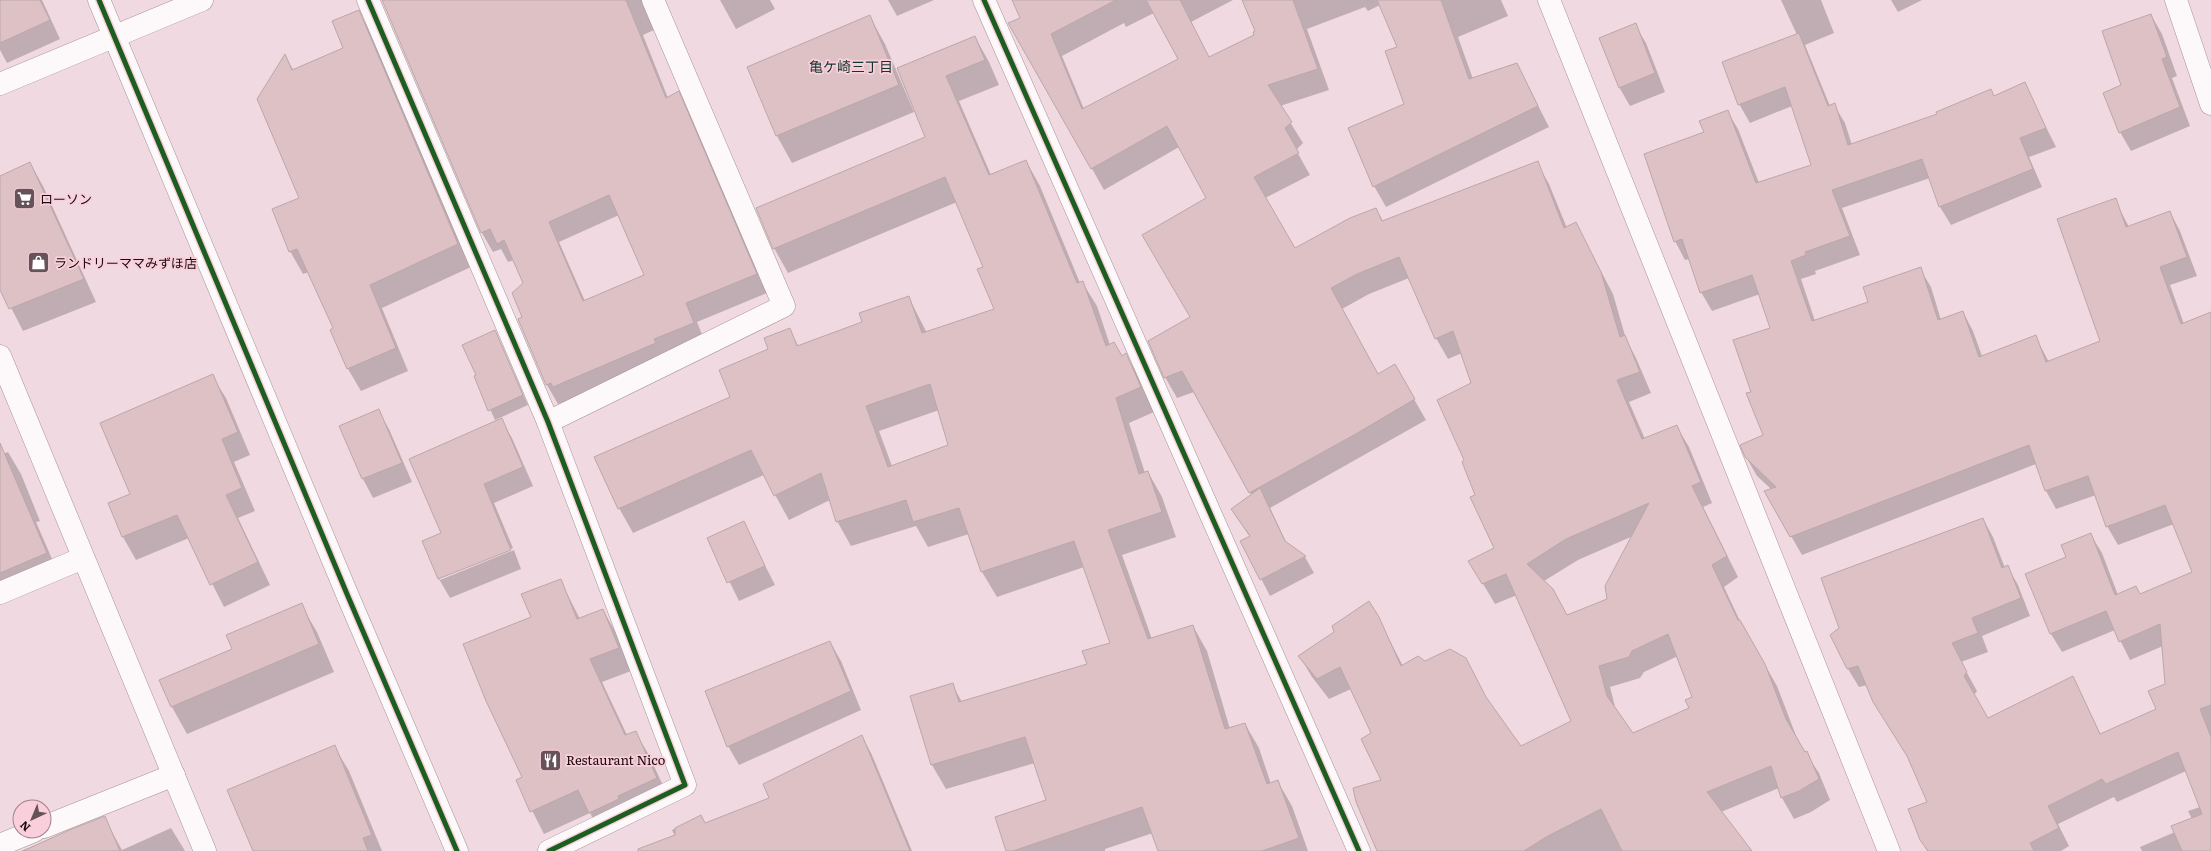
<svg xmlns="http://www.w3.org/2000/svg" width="2211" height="851" viewBox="0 0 2211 851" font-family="Literata,'Noto Sans JP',serif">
	<rect width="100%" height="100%" fill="#f0d9e0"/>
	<g fill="#0003" fill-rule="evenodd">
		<path d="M0,0H42L60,39L7,63L0,50Z"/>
		<path d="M383,0H648L654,30L643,35L668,98L678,93L689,112L767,293L697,322L705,342L565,406L563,402L558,404L547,385L519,320L524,317V283L514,260L508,262L501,249L493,252L482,233ZM619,215L645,275L585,301L559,242Z"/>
		<path d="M720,0H770L775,9L736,29Z"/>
		<path d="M888,0H934L897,16Z"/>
		<path d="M1013,0H1233L1191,22L1209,58L1255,36L1257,32L1243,0H1501L1508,16L1458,37L1473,79L1517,64L1549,127L1386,207L1374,186L1406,104L1399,47L1380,5L1368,11L1365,7L1307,29L1329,90L1280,106L1303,143L1296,150L1310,175L1265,198L1295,249L1376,209L1383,221L1537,163L1549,184L1567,228L1576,224L1613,294L1626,339L1636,358L1651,393L1629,402L1645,439L1677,427L1689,447L1712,503L1703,507L1738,577L1724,587L1740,621L1777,686L1798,741L1819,773L1830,800L1811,812L1794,819L1782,798L1779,788L1721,812L1751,851H1378L1382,780L1372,733L1351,689L1329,699L1312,677L1300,657L1378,618L1403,666L1465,659L1490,705L1520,748L1572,721L1517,595L1495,604L1482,582L1495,549L1466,461L1473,384L1462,353L1448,359L1436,338L1409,278L1369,294L1342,309L1378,375L1395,366L1426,420L1270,508L1287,544L1305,557L1314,573L1270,596L1242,542L1250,537L1232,510L1252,496L1194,392L1177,398L1165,377L1191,317L1207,199L1179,147L1104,190L1010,23L1021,18ZM1154,13L1179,60L1084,109L1062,56L1124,23L1126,27ZM1633,536L1608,600L1567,616L1544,581L1578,560ZM1678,656L1694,697L1690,708L1633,734L1616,711L1610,687L1640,678L1644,672Z"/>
		<path d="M1781,0H1821L1834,33L1805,45L1830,106L1834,105L1845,123L1852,145L1994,97L2024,83L2056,147L2029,157L2042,187L1951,225L1940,207L1930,178L1842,208L1860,255L1815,271L1816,274L1801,279L1815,321L1869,302L1920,269L1931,287L1941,320L1963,312L1973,331L1982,356L2035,336L2049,362L2101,342L2115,200L2129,227L2170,212L2180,231L2197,276L2170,285L2184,324L2211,313V851H2142L2140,847L2175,832L2192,819L2188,811L2200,807L2186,771L2117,802L2114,797L2058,824L2069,846L2061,851H1927L1921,839L1928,802L1910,761L1867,685L1859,687L1848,669L1983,519L1993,537L2005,568L2007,566L2018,585L2030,616L1982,636L1988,652L1961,662L1977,691L1974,695L1988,720L2073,678L2101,735L2157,710L2166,685L2163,646L2130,660L2115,630L2062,652L2051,634L2026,575L2068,558L2091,535L2102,553L2118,595H2140L2193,573L2174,524L2118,545L2107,526L2096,495L2056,509L2046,491L2036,464L1802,555L1765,491L1771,489L1757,476L1746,457L1764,436L1752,392L1771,328L1760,294L1712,311L1701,292L1689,259L1685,260L1675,241L1705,133L1727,111L1738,129L1759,183L1812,166L1792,106L1750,123L1739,104L1797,35Z"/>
		<path d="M1891,0H1922L1898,12Z"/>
		<path d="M358,11L371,33L471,267L382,308L408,371L361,391L348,369L332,330L334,329L309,272L303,274L290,251L301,199L285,56L294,71L345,49Z"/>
		<path d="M2151,15L2162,34L2177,76L2172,78L2190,126L2131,151L2120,132L2122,86Z"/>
		<path d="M870,17L885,44L914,112L792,163L777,136Z"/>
		<path d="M1635,25L1646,43L1665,92L1630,106L1619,87Z"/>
		<path d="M975,37L989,62L999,85L959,101L991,175L1026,161L1040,186L1080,283L1082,282L1097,306L1110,345L1121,357L1126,355L1140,379L1154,412L1129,423L1145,473L1148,472L1162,497L1176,537L1122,555L1152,639L1193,626L1207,651L1230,729L1245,724L1259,748L1271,784L1278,782L1292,806L1308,851H1159L1153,833L1105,849V851H1007L1047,800L1035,763L946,789L932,765L952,684L962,702L1088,665L1111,643L1084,567L997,597L982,572L969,534L928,547L916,526L851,546L837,521L830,500L789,520L764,475L633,533L619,508L732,397L770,349L789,329L799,347L863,323L909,298L927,333L995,309L984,268L957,202L788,273L774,248L926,138L899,68ZM939,410L950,445L892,466L879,431Z"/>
		<path d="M30,163L43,186L96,302L23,331L0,286V177Z"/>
		<path d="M495,331L528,405L495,420L475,376Z"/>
		<path d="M212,376L226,398L250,455L234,462L255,511L238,518L270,585L224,607L189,538L136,560L123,537L109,503L132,494Z"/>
		<path d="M378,411L389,429L412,482L373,498L363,479L340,427Z"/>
		<path d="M501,420L512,438L533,486L494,503L513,548L440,578V580L514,550L521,569L450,598L439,579L424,542L443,534Z"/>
		<path d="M8,452L21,474L40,521L36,522L59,575L0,601V455Z"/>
		<path d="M743,522L775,585L739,601L708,538Z"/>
		<path d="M560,580L580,619L603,610L616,633L631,671L602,682L627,735L635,732L649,755L670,801L603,836L590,813L544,834L517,781L523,778L532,617Z"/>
		<path d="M301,605L317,632L334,672L187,734L172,707Z"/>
		<path d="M830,642L841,661L861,710L739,765L728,746Z"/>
		<path d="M862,736L872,755L912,851H682L672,830L701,816L705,824L770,798Z"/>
		<path d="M334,746L349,771L382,851H254Z"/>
		<path d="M104,818L122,850L171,828L185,851H21Z"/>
	</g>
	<g fill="#ddc1c5" stroke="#bba7aa" fill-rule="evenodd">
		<path d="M0,0H40L50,20L0,43Z"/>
		<path d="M382,0H626L666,98L679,91L757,274L686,303L694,323L654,339L656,343L553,387L551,383L546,385L518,319L522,317L512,293L523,283L504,240L497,244L490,229L481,233ZM609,195L644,275L583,301L549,222Z"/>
		<path d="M1012,0H1116L1051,34L1082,109L1178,59L1146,0H1180L1209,57L1254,35L1253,32L1255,31L1242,0H1293L1318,69L1268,85L1292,122L1285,128L1299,153L1254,177L1295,248L1350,218L1376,208L1382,221L1538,161L1564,228L1576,222L1601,272L1620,337L1625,335L1640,372L1617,380L1642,439L1677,425L1701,482L1692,486L1727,556L1712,565L1738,620H1740L1765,664L1786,719L1805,752L1807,751L1819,779L1799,791L1781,798L1771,766L1707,792L1752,851H1622L1601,809L1546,837L1524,851H1377L1356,802L1353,788L1381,780L1361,739L1371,733L1340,667L1317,679L1298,656L1334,632L1332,626L1369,601L1379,617L1401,666L1418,656L1425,661L1450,649L1466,658L1486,697L1521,746L1571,721L1506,574L1482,584L1468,561L1494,548L1470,497L1475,495L1462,462L1464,460L1437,400L1471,383L1453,331L1435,339L1399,257L1357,274L1331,288L1378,374L1395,364L1415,399L1354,435L1249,493L1182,371L1164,378L1148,341L1190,317L1142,235L1206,198L1167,126L1091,169L1008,23L1020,18ZM1649,503L1605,586L1607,599L1567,615L1553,589L1527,564L1566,539ZM1668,634L1692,697L1685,700L1689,708L1633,733L1607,696L1599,666L1629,657L1632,651Z"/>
		<path d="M1377,0H1441L1469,79L1517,63L1538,106L1373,187L1348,128L1404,104L1385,51L1397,47Z"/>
		<path d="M359,10L458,244L370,285L396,348L347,369L330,330L333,328L297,249L289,252L272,209L299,198L257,99L285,54L292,70L343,48L332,21Z"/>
		<path d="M2151,14L2167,57L2162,59L2180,107L2119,133L2103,93L2121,85L2102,31Z"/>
		<path d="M870,15L899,85L776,136L747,67Z"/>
		<path d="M1636,23L1655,73L1619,88L1599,38Z"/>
		<path d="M1799,33L1828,106L1835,103L1848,145L1937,114L1936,112L1991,89L1994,96L2025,82L2046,128L2020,138L2033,169L1939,207L1922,159L1832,190L1850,236L1805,252L1806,255L1791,261L1812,321L1868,302L1863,287L1921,267L1938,320L1963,311L1979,357L2036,335L2046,362L2100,341L2057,219L2116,198L2126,227L2170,211L2187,257L2160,267L2181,324L2211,312V705L2200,709L2211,737V851H2182L2171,826L2202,814L2178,752L2106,784L2102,779L2048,806L2059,828L2030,843L2034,851H1928L1920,840L1908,809L1927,802L1907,756L1873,702L1858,666L1847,669L1830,635L1839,628L1821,578L1983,518L2002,568L2008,565L2021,598L1972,618L1978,633L1952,643L1967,672L1964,676L1988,718L2073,676L2100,734L2156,709L2148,691L2165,684L2160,624L2119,642L2106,611L2050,634L2025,574L2066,557L2061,545L2091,533L2115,595L2136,586L2140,594L2192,572L2165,505L2106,527L2088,476L2045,491L2029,445L1790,537L1764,491L1776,487L1745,457L1740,445L1763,435L1746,393L1751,392L1733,340L1770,328L1752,275L1700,293L1682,239L1674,242L1644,154L1704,132L1699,121L1728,110L1756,183L1811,165L1785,87L1738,105L1722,62Z"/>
		<path d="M975,36L985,60L946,76L989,175L1026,160L1077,283L1083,281L1106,346L1114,342L1122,356L1126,353L1141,387L1116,398L1139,474L1148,471L1162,512L1108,530L1148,639L1193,625L1225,729L1245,723L1267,784L1278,780L1299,838L1262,851H1158L1142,807L1013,851H1006L995,817L1046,800L1025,737L931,765L910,696L953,683L959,702L1087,664L1082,651L1110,643L1074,541L981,572L959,508L913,522L906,500L836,522L821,473L774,496L751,450L618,509L594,457L730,397L719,370L768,349L764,338L790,328L797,346L862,322L859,313L909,296L922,333L994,309L977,269L983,267L945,177L773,249L756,208L925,137L897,68ZM930,384L948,445L888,467L866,406Z"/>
		<path d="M30,162L84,279L9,309L0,290V176Z"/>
		<path d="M495,330L523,395L488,411L474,376L476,375L462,345Z"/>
		<path d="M213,374L238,432L222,439L242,488L226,495L258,562L210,585L177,515L122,537L108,503L130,494L100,423Z"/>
		<path d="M379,409L402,463L362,479L339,426Z"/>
		<path d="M502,418L523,467L484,484L511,550L438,579L422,541L441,533L409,459Z"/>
		<path d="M0,443L47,553L0,573Z"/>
		<path d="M1260,488L1285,541L1306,556L1260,580L1240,541L1250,536L1231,509Z"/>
		<path d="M744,521L765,566L727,583L707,538Z"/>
		<path d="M561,579L577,619L603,609L619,648L590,659L625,735L636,731L657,778L618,796L619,799L589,813L578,790L530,812L516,780L522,777L486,701L463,644L531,617L521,594Z"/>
		<path d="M302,603L319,644L171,707L159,680L232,649L226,635Z"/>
		<path d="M830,641L851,691L727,747L705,691Z"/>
		<path d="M862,735L910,851H638V849L675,835V828L701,815L705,823L769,798L763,784Z"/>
		<path d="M335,745L372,835L363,838L368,851H253L227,790Z"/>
		<path d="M105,816L120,851H23L67,831Z"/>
	</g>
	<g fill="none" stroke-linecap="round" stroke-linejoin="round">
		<defs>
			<g id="minor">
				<path d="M368,0L548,422L685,785L549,851"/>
				<path d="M984,0L1359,851"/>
				<path d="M1549,0L1889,851"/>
				<path d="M2176,0L2211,104"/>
				<path d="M0,84L202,0"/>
				<path d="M0,356L205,851"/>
				<path d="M548,422L784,306L653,0"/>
				<path d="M0,593L83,558"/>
				<path d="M44,827L174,775"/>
				<path d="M0,845L34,831"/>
			</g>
			<path id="tertiary" d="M99,0L347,594L457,851"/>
		</defs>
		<use href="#minor" stroke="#a69399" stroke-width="23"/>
		<use href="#tertiary" stroke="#a69399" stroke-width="23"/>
		<use href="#minor" stroke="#fdf9fa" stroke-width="22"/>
		<use href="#tertiary" stroke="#fdf9fa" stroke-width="22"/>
		<defs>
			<g id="cycleway">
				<path d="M99,0L347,594L457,851"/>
				<path d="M368,0L548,422L685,785L549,851"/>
				<path d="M984,0L1359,851"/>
			</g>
		</defs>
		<use href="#cycleway" stroke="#facfdc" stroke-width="8"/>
		<use href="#cycleway" stroke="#1b5e20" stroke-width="5"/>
	</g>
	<defs>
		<symbol id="supermarket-square" viewBox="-11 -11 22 22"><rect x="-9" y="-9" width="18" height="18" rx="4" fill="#665259" stroke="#facfdc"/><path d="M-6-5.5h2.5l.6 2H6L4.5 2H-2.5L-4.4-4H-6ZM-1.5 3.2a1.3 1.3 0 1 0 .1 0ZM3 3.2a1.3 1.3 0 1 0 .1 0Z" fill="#fff"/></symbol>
		<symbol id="shop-square" viewBox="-11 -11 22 22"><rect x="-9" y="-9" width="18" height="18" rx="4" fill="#665259" stroke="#facfdc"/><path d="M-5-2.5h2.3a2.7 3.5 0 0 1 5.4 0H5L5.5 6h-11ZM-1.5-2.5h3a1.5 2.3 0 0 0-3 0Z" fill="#fff"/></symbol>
		<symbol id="restaurant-square" viewBox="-11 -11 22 22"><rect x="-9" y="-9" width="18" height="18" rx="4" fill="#665259" stroke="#facfdc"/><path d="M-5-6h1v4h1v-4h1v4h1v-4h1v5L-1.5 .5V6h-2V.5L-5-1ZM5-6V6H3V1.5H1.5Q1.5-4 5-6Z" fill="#fff"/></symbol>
	</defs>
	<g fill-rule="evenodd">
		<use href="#supermarket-square" x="12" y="186" width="25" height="25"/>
		<use href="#shop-square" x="26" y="250" width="25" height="25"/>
		<use href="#restaurant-square" x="538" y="748" width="25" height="25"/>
	</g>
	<g text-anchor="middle" stroke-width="3.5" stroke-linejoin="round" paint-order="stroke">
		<g font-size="13" fill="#1b0a10" stroke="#facfdc" text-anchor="start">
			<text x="40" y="204">ローソン</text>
			<text x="54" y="268">ランドリーママみずほ店</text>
			<text x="566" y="765">Restaurant Nico</text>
		</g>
		<g font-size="14" fill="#13342d" stroke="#facfdc">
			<text x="851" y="72">亀ケ崎三丁目</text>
		</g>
	</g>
	<g transform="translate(32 819) rotate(224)"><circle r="19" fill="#facfdc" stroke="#a1808a"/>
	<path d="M0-3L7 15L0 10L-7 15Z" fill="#665259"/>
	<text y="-6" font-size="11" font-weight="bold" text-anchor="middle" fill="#1b0a10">N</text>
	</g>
</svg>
